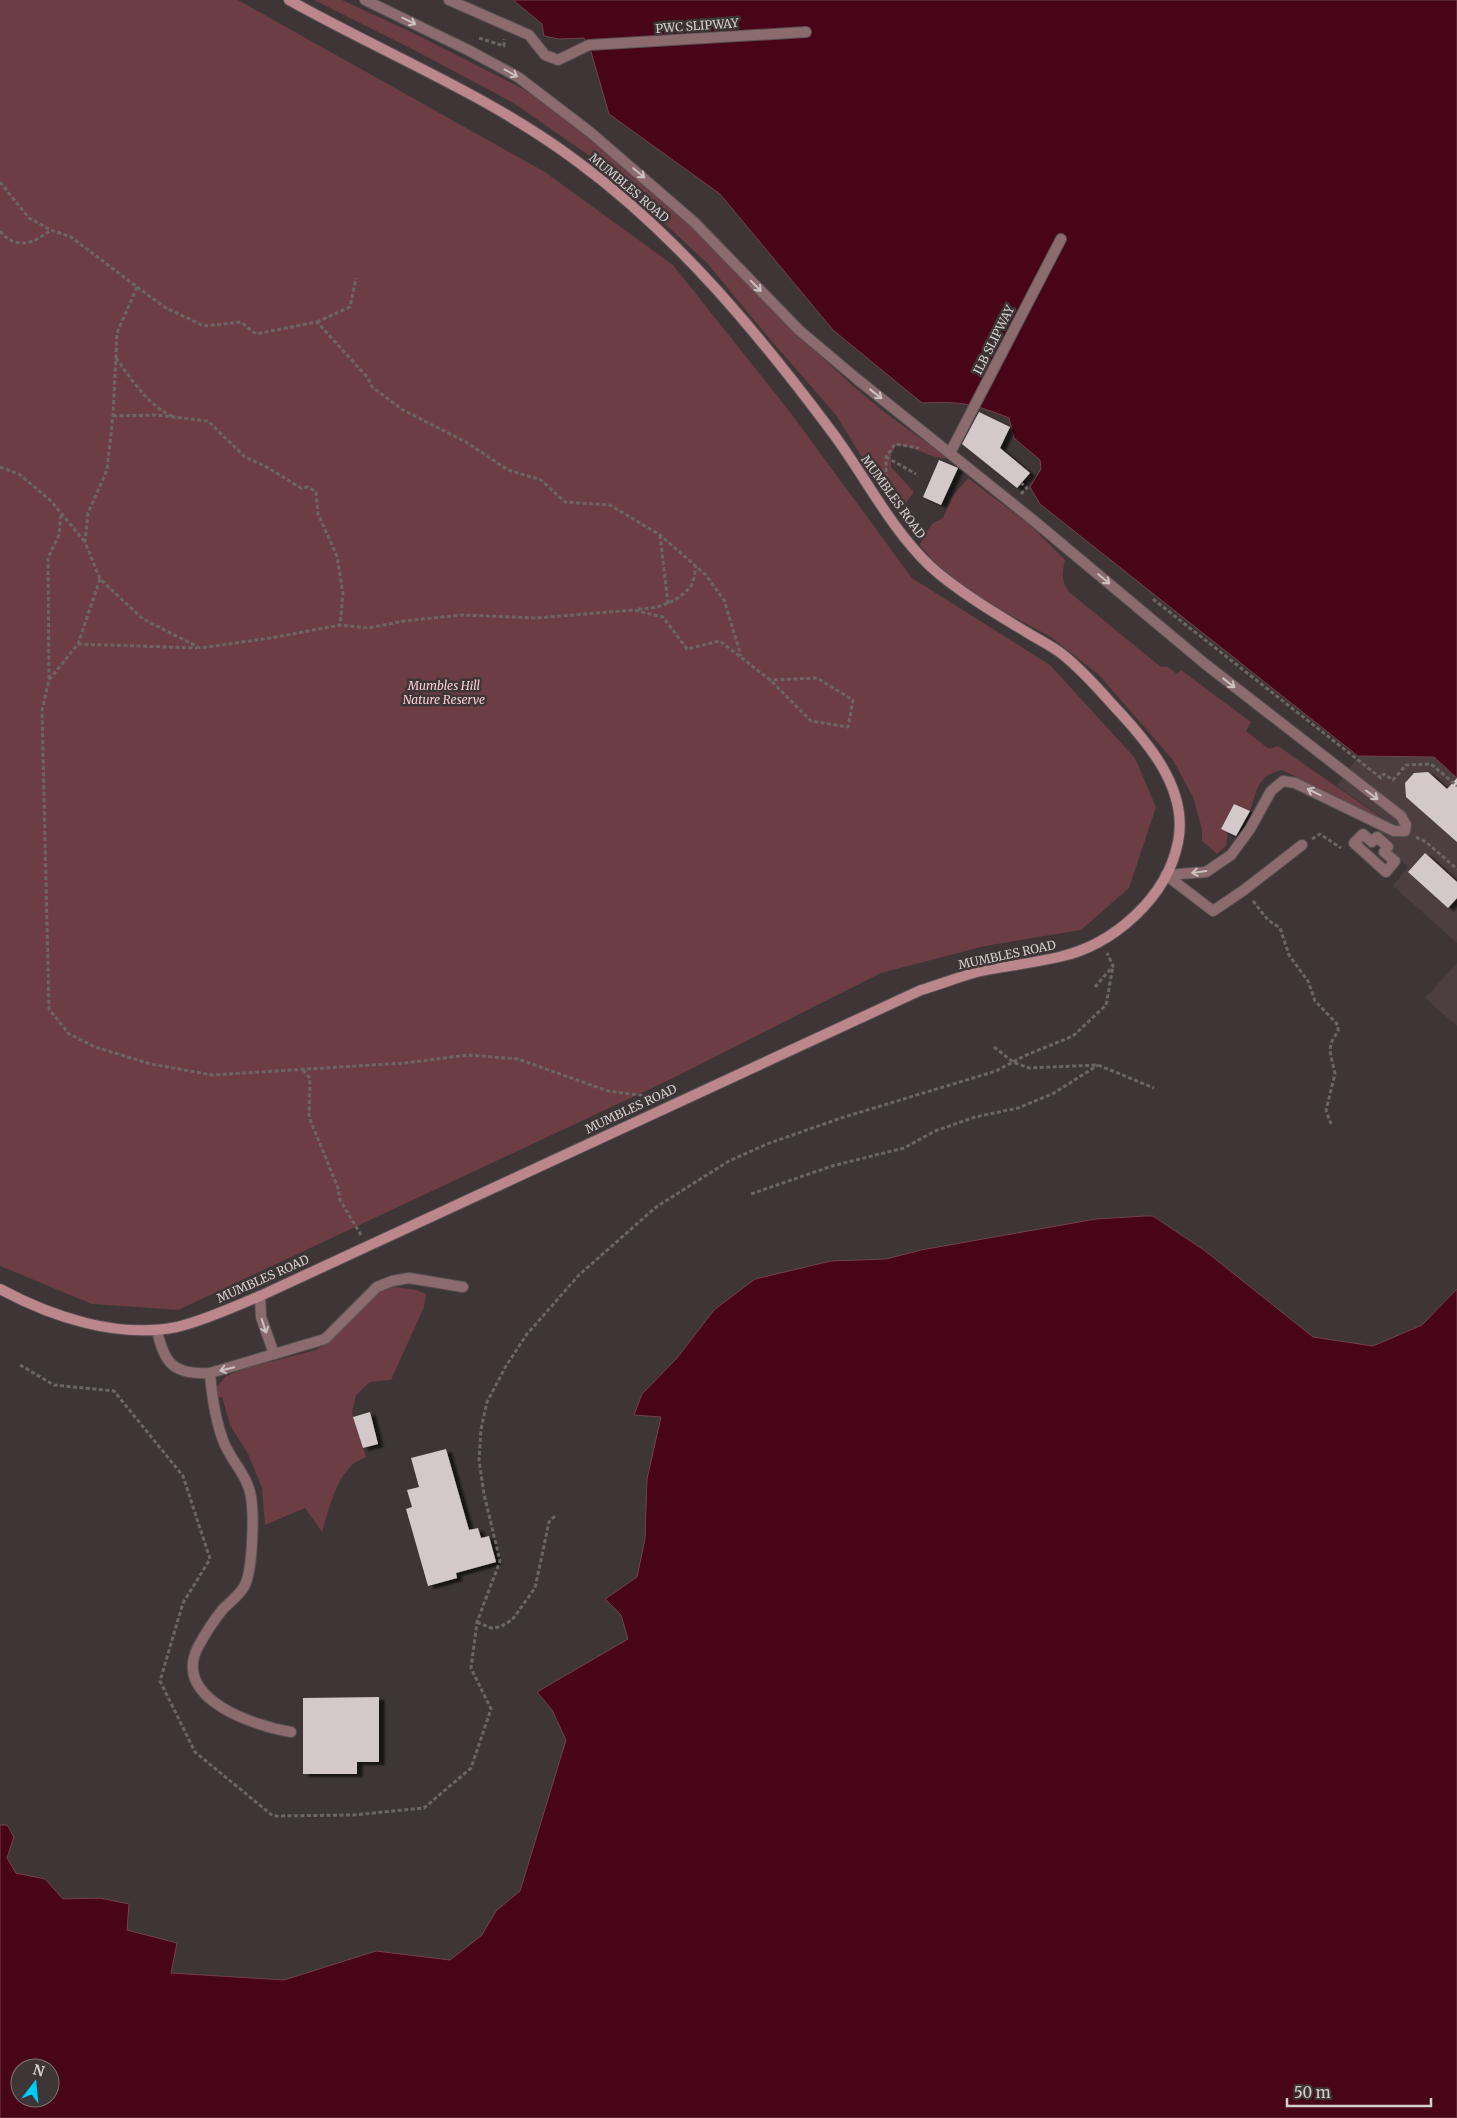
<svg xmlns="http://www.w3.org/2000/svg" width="1457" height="2118" viewBox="0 0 1457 2118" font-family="Merriweather,serif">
	<defs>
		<filter id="shadow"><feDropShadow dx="5.5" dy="3" stdDeviation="1" flood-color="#0009"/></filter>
	</defs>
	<rect width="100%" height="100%" fill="#3d3536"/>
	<g fill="#4d3e40">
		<path d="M1358,756L1434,757L1457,778V943L1393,886L1408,867L1377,834L1386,820L1337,786Z"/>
		<path d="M1457,963V1026L1425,998Z"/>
	</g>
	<g fill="#6c3d43">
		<path d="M0,0H238L545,172L673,265L790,412L912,578L1050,665L1135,758L1156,807L1129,888L1081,930L985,946L881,973L671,1079L178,1310L92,1304L0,1266Z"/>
		<path d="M314,0H342L409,31L525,90L573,124L682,217L753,286L813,349L853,386L888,415L948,458C930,460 915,445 896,445L891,456V467L914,492L900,511L879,485L836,415L769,338L707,263L597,161L512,102L416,51Z"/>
		<path d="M968,478L1031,526L1065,560C1062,573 1061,581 1069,592L1161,667H1168L1177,674L1181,670L1251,722L1246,731L1269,749L1278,746L1386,821L1282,770C1256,776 1258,789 1250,811L1234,804L1221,829L1228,832L1226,846L1217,854L1202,841V829L1193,797L1173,760L1099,675L1051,637L978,598L934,562L920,545L924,535L933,523L943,518L952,497Z"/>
		<path d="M395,1287L417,1290L426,1294L424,1307L391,1380L370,1382L356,1395L352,1412L366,1457C361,1460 355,1462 352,1465C335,1481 329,1510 322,1532L305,1508L265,1525L262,1488L248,1454L230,1425L222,1397L214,1398L213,1391L226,1376L246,1368L316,1350L330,1341L380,1290Z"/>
	</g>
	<g fill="#470517" stroke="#72424e" fill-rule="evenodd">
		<path d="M513,0H1457V778L1434,757L1358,756L1040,504L1030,487L1041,469L1040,460L1014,438L1009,418C974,404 961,401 922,403L833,330L720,194L609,114L589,45L584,38L559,39L544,36L542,24Z"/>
		<path d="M1145,1216H1153L1204,1250L1313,1337L1373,1346L1422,1325L1457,1289V2118H0V1825H7L14,1837L7,1858L16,1873L45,1879L63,1899L100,1898L129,1904L127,1930L177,1943L171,1973L284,1980L376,1951L450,1960L482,1935L496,1911L520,1891L566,1740L552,1710L537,1692L628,1639L621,1615L605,1599L637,1577L645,1539L647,1479L661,1417L634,1415L642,1394L677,1358L714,1310L755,1279L831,1261L886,1259L921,1250L1096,1219ZM20,2068H50V2098H20Z"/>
	</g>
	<g fill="#d3c9ca" filter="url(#shadow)">
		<path d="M979,412L1010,427L1000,448L1030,473L1017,488L962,444Z"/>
		<path d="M939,460L958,468L941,505L923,497Z"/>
		<path d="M1428,772L1447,789L1457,778V842L1406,797L1405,783L1414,773Z"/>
		<path d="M1234,804L1250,811L1236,836L1221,829Z"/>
		<path d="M1425,853L1457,882V898L1448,908L1408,872Z"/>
		<path d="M370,1412L378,1444L363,1448L353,1417Z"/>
		<path d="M446,1449L469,1530L478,1528L481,1538L489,1536L496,1562L456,1573L457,1578L428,1586L406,1509L412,1507L407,1490L419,1487L411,1458Z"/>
		<path d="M379,1697V1762H357V1774H303V1698Z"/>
	</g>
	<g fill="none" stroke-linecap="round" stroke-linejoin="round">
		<defs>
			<g id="lane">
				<path d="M365,0L468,50L518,77L590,132L694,222L799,330L857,379L1033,520L1204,663L1401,816L1406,825L1405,831H1394L1295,783L1283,781L1271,791L1250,829L1231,855L1206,872L1166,875"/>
				<path d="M449,0L529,35L545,55L558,60L589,45L806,32"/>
				<path d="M950,453L1061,239"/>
				<path d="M1166,875L1213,911L1244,890L1302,845"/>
				<path d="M260,1296L261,1317L274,1354"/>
				<path d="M157,1330C164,1364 174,1375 210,1373L325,1339L377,1287L392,1281L409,1278L463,1287"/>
				<path d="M210,1373C212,1398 215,1420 224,1443C232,1462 248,1476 251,1497C254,1515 253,1571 244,1587C239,1595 230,1602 223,1609C214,1620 205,1634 198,1647C171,1699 255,1726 291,1732"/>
			</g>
			<path id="street" d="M1363,834L1372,842L1377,837L1388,847L1384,852L1395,861L1386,872L1354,843Z"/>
			<path id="secondary" d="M0,1289C52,1317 118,1339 177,1327C206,1320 233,1307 260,1296L921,990C941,984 961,976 981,971C1007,966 1033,963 1059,957C1113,945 1167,898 1178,842C1189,788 1146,740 1112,704C1097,687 1080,668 1062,654C1052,646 1039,640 1028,633C998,615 956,590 930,566C890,528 865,476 832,432C758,333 678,236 578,162C489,95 385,54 289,0"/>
		</defs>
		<use href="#lane" stroke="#585152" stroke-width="12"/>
		<use href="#street" stroke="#585152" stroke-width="12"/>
		<use href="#secondary" stroke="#585152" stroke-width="12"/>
		<g stroke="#6c6566" stroke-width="3" stroke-dasharray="4 2.5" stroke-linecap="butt">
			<path d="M479,38L504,46V39"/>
			<path d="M0,182L29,218L51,230"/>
			<path d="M0,231C16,251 34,243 51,230L71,237L137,287L117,333L113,416L107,470L88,513L85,542L100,579L143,619L200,648L271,638L340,625L368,628L404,621L462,615L537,618L633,610L663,617L687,649L720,641L770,680L811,721L848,727L853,700L817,678L770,680"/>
			<path d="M137,287L166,308L204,326L241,322L256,334L317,322L368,378L372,387L403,410L466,442L508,470L541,480L565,502L610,505L660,535L706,575L724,600L741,656"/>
			<path d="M317,322L350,307L356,278"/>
			<path d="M116,358C133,381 148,406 174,417"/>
			<path d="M113,416L156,415L208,421L245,457L265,466L301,488L308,487L316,492L318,514L337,556L343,594L340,625"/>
			<path d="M886,457L916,474"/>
			<path d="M0,467L19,474L51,501L85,542"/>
			<path d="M886,485V457L895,444L919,448"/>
			<path d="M1021,494L1027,488L1021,483"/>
			<path d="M660,535L668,604"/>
			<path d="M100,579L78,644L49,680L42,710L49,1009L69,1034L95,1047L151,1064L212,1075L405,1063L468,1055L518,1059L608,1091L655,1097"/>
			<path d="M1153,599L1381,778L1384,774L1393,780L1406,765L1431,764L1457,786"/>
			<path d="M638,609C658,609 678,602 691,586C694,581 695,572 696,567"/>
			<path d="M78,644L197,648"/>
			<path d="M49,679L48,558L59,535L61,514"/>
			<path d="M1416,837L1426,842L1457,869"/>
			<path d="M1312,839L1320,834L1341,848"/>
			<path d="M1253,901L1268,920L1280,928L1289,955L1308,981L1315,1001L1338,1025V1031L1331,1043L1330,1051L1335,1074L1326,1110L1331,1124"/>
			<path d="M1095,987L1113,966L1107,953"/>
			<path d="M994,1047L1013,1062L1029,1068L1098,1065L1154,1088"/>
			<path d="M303,1070L310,1078L309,1117L338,1188L340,1200L361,1235"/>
			<path d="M751,1194L832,1166L904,1148L935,1131L975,1117L1018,1108L1054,1093L1098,1065"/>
			<path d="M20,1365L54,1385L114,1391L183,1476L210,1559L183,1603L160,1681L195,1752L273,1816L353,1815L424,1808L471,1768L491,1709L471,1668L477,1622L500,1561L484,1494L479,1460L481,1429L487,1402L506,1366L527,1334L579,1275L656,1207L729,1161L767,1144L841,1118L996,1071L1024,1056L1073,1036L1106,1005L1113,966"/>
			<path d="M477,1622L491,1628L500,1627L512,1620L535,1588L549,1522L555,1516"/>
		</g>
		<use href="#lane" stroke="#8c6b6e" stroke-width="10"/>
		<use href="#street" stroke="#8c6b6e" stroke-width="10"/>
		<use href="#secondary" stroke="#bb868c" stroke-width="10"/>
	</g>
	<defs><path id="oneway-shaft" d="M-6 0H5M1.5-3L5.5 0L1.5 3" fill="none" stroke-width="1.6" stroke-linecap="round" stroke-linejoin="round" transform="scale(1.25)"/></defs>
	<g stroke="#cac1c1">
		<use href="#oneway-shaft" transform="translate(409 21) rotate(26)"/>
		<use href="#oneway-shaft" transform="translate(511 73) rotate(29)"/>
		<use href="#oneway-shaft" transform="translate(639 173) rotate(40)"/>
		<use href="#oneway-shaft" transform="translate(756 286) rotate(46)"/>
		<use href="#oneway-shaft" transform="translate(876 394) rotate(38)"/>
		<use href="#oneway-shaft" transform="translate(1104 579) rotate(40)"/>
		<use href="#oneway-shaft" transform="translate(1229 683) rotate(38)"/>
		<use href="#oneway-shaft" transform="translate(1314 792) rotate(-154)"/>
		<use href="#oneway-shaft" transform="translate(1372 795) rotate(37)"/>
		<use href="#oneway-shaft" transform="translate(1199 872) rotate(172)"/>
		<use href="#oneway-shaft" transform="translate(264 1326) rotate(72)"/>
		<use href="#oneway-shaft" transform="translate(227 1369) rotate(166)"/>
	</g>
	<g text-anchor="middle" stroke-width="5" stroke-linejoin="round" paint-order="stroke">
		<g font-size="12" fill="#d5d0d0" stroke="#3d3536">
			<text transform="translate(697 26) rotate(-4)" y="4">PWC SLIPWAY</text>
			<text transform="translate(629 188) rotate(40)" y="4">MUMBLES ROAD</text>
			<text transform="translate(994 340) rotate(-63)" y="4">ILB SLIPWAY</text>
			<text transform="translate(893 497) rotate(54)" y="4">MUMBLES ROAD</text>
			<text transform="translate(1007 955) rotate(-12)" y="4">MUMBLES ROAD</text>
			<text transform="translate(631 1109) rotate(-25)" y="4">MUMBLES ROAD</text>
			<text transform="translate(263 1279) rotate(-24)" y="4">MUMBLES ROAD</text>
		</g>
		<g font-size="12" font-style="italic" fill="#f9cdd1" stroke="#3d3536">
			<text x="444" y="690">Mumbles Hill<tspan x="444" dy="14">Nature Reserve</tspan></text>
		</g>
	</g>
	<g transform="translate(35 2083) rotate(16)"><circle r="24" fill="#3d3536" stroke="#7a7374"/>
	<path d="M0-4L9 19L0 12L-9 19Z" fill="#00cbf9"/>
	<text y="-8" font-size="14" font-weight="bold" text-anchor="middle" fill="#d5d0d0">N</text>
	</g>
	<path d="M1287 2098v8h144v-8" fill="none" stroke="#d5d0d0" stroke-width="2.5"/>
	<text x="1294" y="2098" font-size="15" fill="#d5d0d0" stroke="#3d3536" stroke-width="4" paint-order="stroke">50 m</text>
</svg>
